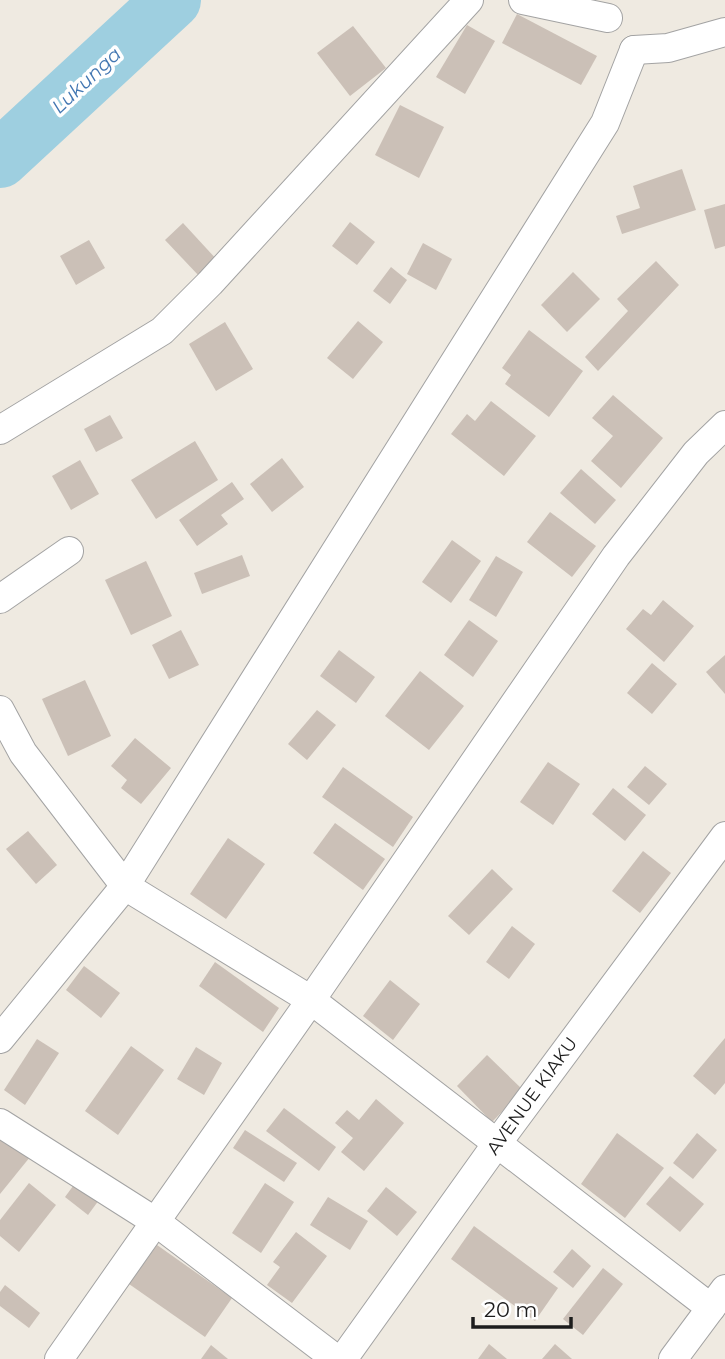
<svg xmlns="http://www.w3.org/2000/svg" width="725" height="1359" viewBox="0 0 725 1359" font-family="Montserrat,sans-serif">
	<rect width="100%" height="100%" fill="#efeae1"/>
	<g fill="none" stroke-linecap="round" stroke-linejoin="round">
		<path stroke="#9ecfe0" stroke-width="58" d="M0,159L172,0"/>
	</g>
	<g fill="#cbc0b7">
		<path d="M517,14L597,56L581,85L502,43Z"/>
		<path d="M467,25L495,41L465,94L436,77Z"/>
		<path d="M353,26L386,68L350,96L317,53Z"/>
		<path d="M400,105L444,127L419,178L375,155Z"/>
		<path d="M682,169L696,210L622,234L616,216L640,208L633,186Z"/>
		<path d="M725,204V246L715,249L704,210Z"/>
		<path d="M350,222L375,242L357,265L332,246Z"/>
		<path d="M183,223L218,261L200,277L165,240Z"/>
		<path d="M89,240L105,268L76,285L60,256Z"/>
		<path d="M423,243L452,259L436,290L407,274Z"/>
		<path d="M656,261L679,285L598,371L585,357L628,311L617,299Z"/>
		<path d="M391,267L407,280L390,304L373,291Z"/>
		<path d="M573,272L600,299L567,332L541,305Z"/>
		<path d="M358,321L383,342L353,379L327,358Z"/>
		<path d="M225,322L253,369L216,391L189,344Z"/>
		<path d="M529,330L583,371L549,417L505,384L511,375L502,368Z"/>
		<path d="M613,395L663,438L621,488L591,461L613,436L592,418Z"/>
		<path d="M491,401L536,436L504,476L451,434L467,414L475,421Z"/>
		<path d="M110,415L123,438L96,452L84,429Z"/>
		<path d="M195,441L218,480L156,519L131,480Z"/>
		<path d="M282,458L304,487L272,512L250,484Z"/>
		<path d="M80,460L99,494L71,510L52,476Z"/>
		<path d="M581,469L616,500L595,524L560,493Z"/>
		<path d="M232,482L244,499L221,515L228,524L197,546L179,520Z"/>
		<path d="M550,512L596,546L572,577L527,542Z"/>
		<path d="M452,540L481,561L451,603L422,582Z"/>
		<path d="M242,555L250,576L202,594L194,573Z"/>
		<path d="M496,556L523,572L496,617L469,600Z"/>
		<path d="M146,561L172,616L131,635L105,580Z"/>
		<path d="M663,600L694,626L664,662L626,629L643,609L651,615Z"/>
		<path d="M469,620L498,641L473,677L444,655Z"/>
		<path d="M181,630L199,665L169,679L152,645Z"/>
		<path d="M339,650L375,677L356,703L320,676Z"/>
		<path d="M725,655V694L706,672Z"/>
		<path d="M652,663L677,684L652,714L627,693Z"/>
		<path d="M420,671L464,706L429,750L385,716Z"/>
		<path d="M85,680L111,736L68,756L42,699Z"/>
		<path d="M317,710L336,725L307,760L288,744Z"/>
		<path d="M135,738L171,768L141,804L121,788L127,780L111,766Z"/>
		<path d="M548,762L580,784L553,825L520,802Z"/>
		<path d="M645,766L667,784L649,805L627,787Z"/>
		<path d="M343,767L413,817L393,847L322,797Z"/>
		<path d="M613,788L646,815L625,841L592,814Z"/>
		<path d="M335,823L385,859L363,890L313,853Z"/>
		<path d="M28,831L57,865L36,884L6,849Z"/>
		<path d="M228,838L265,864L226,919L190,894Z"/>
		<path d="M643,851L671,873L640,913L612,891Z"/>
		<path d="M492,869L513,889L469,935L448,916Z"/>
		<path d="M512,926L535,944L509,979L486,962Z"/>
		<path d="M215,962L279,1008L263,1032L199,986Z"/>
		<path d="M84,966L120,993L101,1018L66,990Z"/>
		<path d="M390,980L420,1004L393,1040L363,1016Z"/>
		<path d="M725,1038V1083L715,1095L693,1076Z"/>
		<path d="M37,1039L59,1053L25,1105L4,1090Z"/>
		<path d="M131,1046L164,1070L118,1135L85,1111Z"/>
		<path d="M196,1047L222,1063L204,1095L177,1079Z"/>
		<path d="M487,1055L523,1090L492,1122L457,1086Z"/>
		<path d="M376,1099L404,1123L364,1171L341,1152L353,1138L335,1123L347,1110L359,1120Z"/>
		<path d="M284,1108L336,1147L319,1171L266,1131Z"/>
		<path d="M245,1130L297,1163L284,1182L233,1148Z"/>
		<path d="M617,1133L664,1168L625,1218L581,1184Z"/>
		<path d="M697,1133L717,1150L693,1179L673,1163Z"/>
		<path d="M0,1137L30,1157L0,1194Z"/>
		<path d="M670,1176L704,1204L680,1232L646,1204Z"/>
		<path d="M76,1182L99,1200L88,1215L65,1197Z"/>
		<path d="M29,1183L56,1205L19,1252L0,1236V1220Z"/>
		<path d="M265,1183L294,1202L261,1253L232,1233Z"/>
		<path d="M386,1187L417,1212L397,1236L367,1211Z"/>
		<path d="M328,1197L368,1221L350,1250L310,1225Z"/>
		<path d="M474,1226L558,1288L535,1321L451,1259Z"/>
		<path d="M296,1232L327,1256L292,1303L267,1285L280,1267L273,1262Z"/>
		<path d="M157,1245L232,1298L205,1337L129,1284Z"/>
		<path d="M572,1249L591,1266L573,1288L553,1272Z"/>
		<path d="M603,1268L623,1284L583,1335L563,1319Z"/>
		<path d="M5,1285L40,1313L29,1328L0,1306V1292Z"/>
		<path d="M489,1344L507,1359H478Z"/>
		<path d="M555,1344L572,1359H542Z"/>
		<path d="M211,1345L228,1359H201Z"/>
	</g>
	<g fill="none" stroke-linecap="round" stroke-linejoin="round">
		<defs>
			<g id="street">
				<path d="M523,0L608,18"/>
				<path d="M634,50L668,48L725,32"/>
				<path d="M0,430L162,331L210,283L469,0"/>
				<path d="M0,599L69,551"/>
				<path d="M0,710L23,753L125,886L311,1000L711,1308"/>
				<path d="M0,1039L125,886L605,123L634,50"/>
				<path d="M0,1123L156,1222L336,1359"/>
				<path d="M59,1359L311,1000L616,556L696,453L725,425"/>
				<path d="M343,1359L498,1142L725,836"/>
				<path d="M673,1359L725,1289"/>
			</g>
		</defs>
		<use href="#street" stroke="#a3a3a3" stroke-width="30"/>
		<use href="#street" stroke="#fff" stroke-width="28"/>
	</g>
	<g text-anchor="middle" stroke-width="7" stroke-linejoin="round" paint-order="stroke">
		<g font-size="18" fill="#1c1c1c" stroke="#fff">
			<text transform="translate(532 1096) rotate(-54)" y="6">AVENUE KIAKU</text>
		</g>
		<g font-size="19" font-style="italic" fill="#4377b2" stroke="#fff">
			<text transform="translate(86 80) rotate(-43)" y="7">Lukunga</text>
		</g>
	</g>
	<path d="M473 1317v10h98v-10" fill="none" stroke="#1c1c1c" stroke-width="3.5"/>
	<text x="484" y="1317" font-size="21" fill="#1c1c1c" stroke="#ffffff" stroke-width="5" paint-order="stroke">20 m</text>
</svg>
